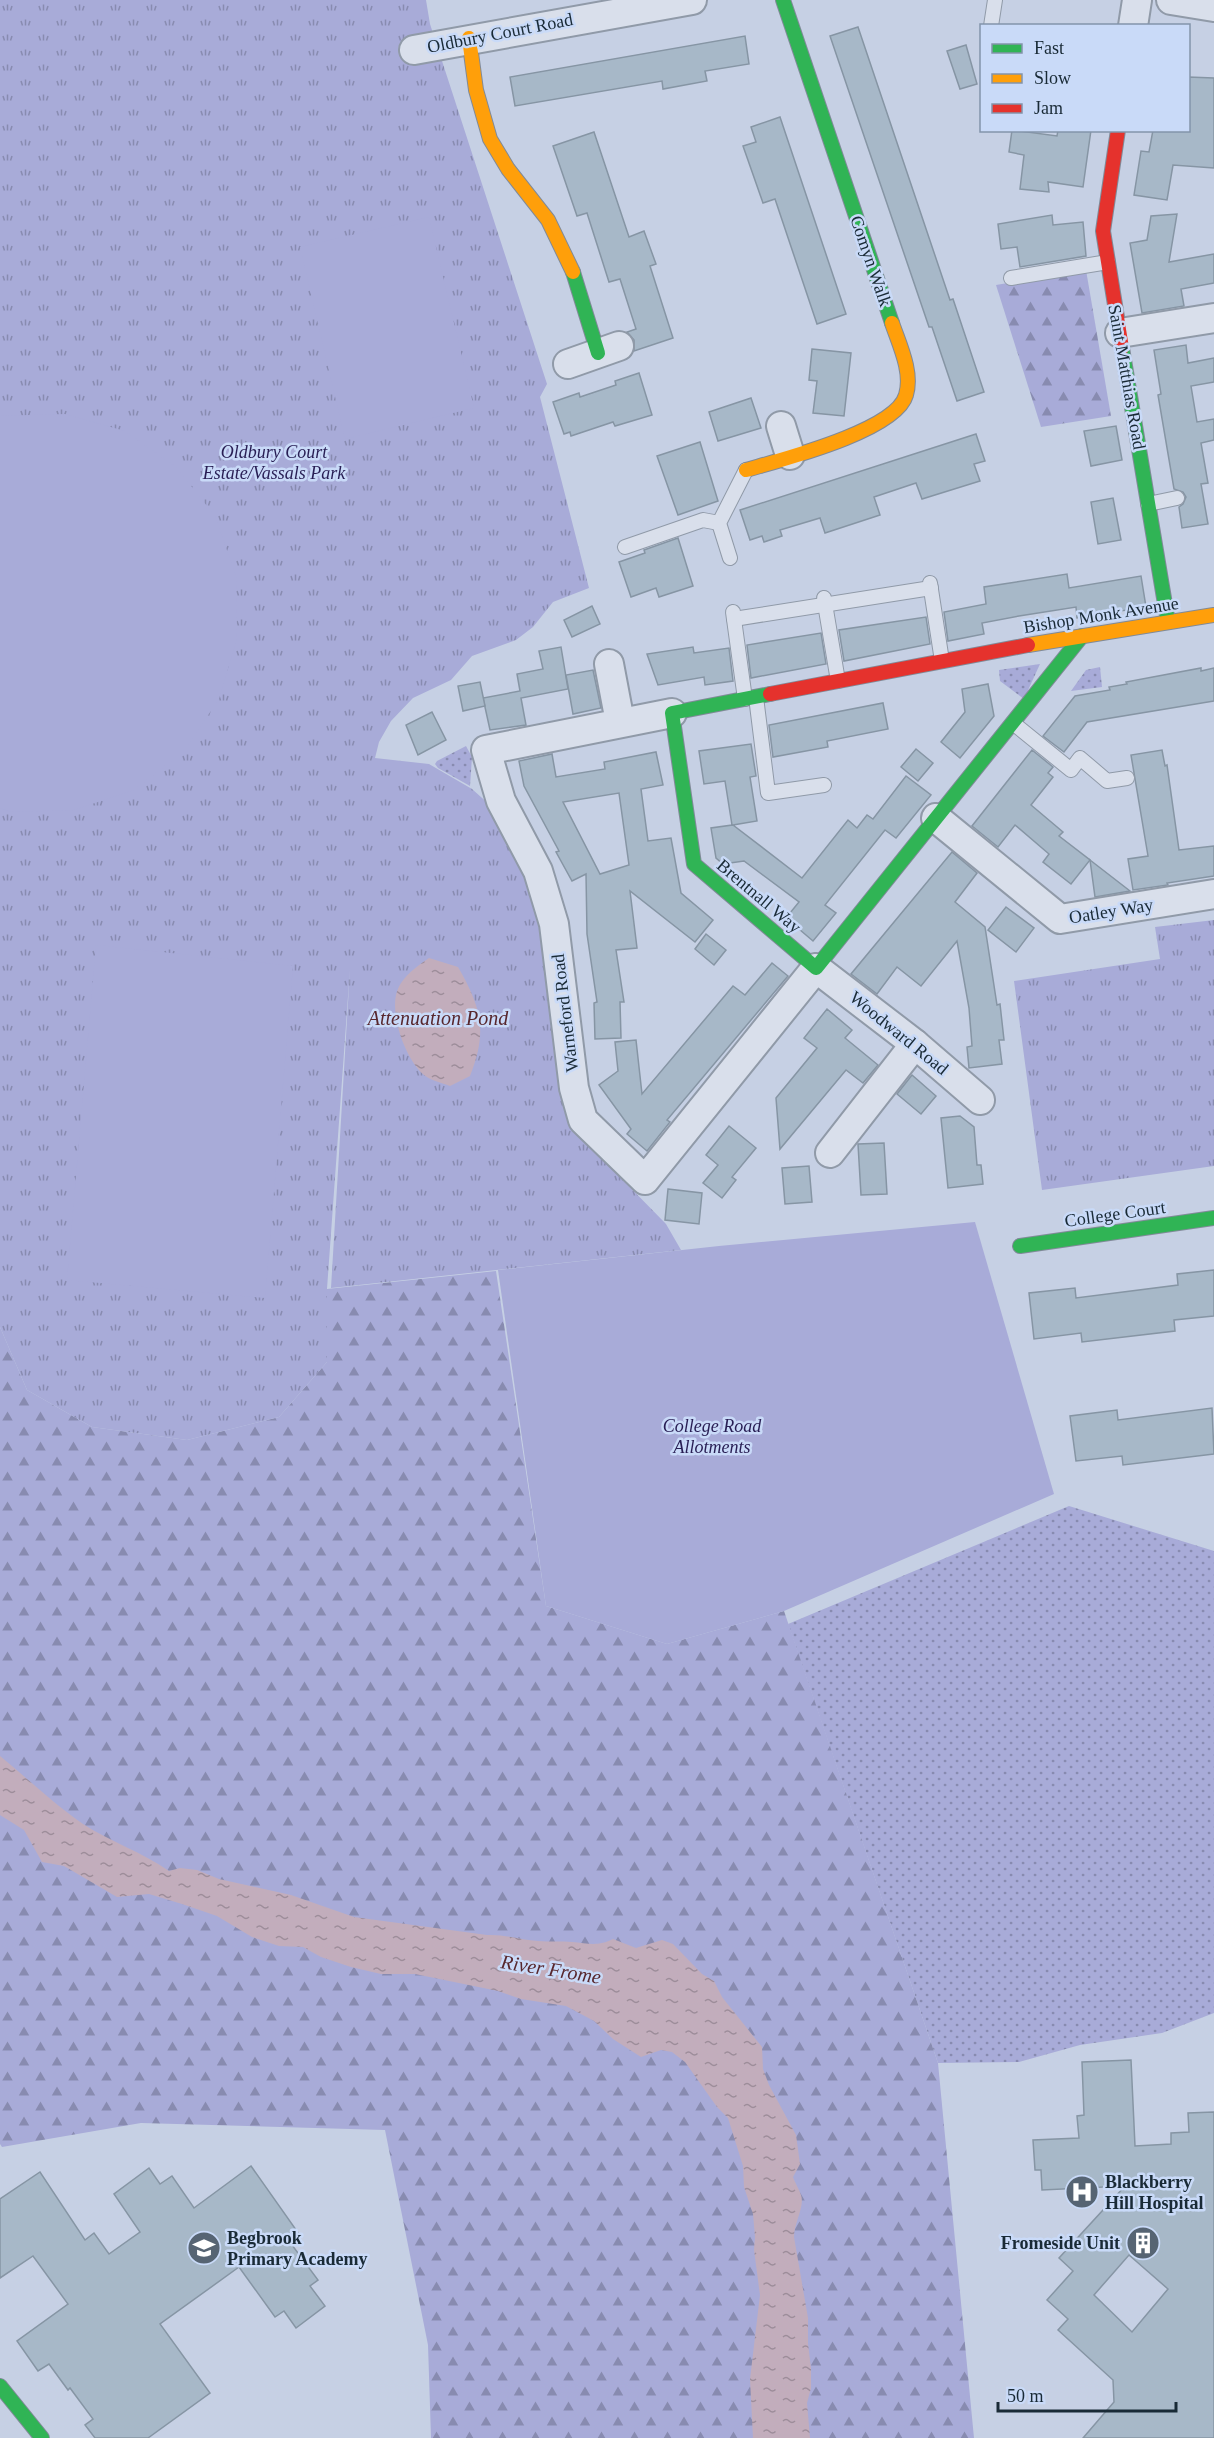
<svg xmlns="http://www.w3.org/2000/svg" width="1214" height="2438" viewBox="0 0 1214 2438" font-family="'Times New Roman',serif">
	<defs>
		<pattern id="grass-dots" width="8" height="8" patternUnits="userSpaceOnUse" patternTransform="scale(1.5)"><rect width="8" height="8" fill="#a8abd8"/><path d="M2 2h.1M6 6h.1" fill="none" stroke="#888bb0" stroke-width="1.8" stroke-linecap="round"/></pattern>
		<pattern id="forest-firs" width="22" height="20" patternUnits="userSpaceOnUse" patternTransform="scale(1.5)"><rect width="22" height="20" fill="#a8abd8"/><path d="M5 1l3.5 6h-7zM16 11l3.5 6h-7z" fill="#888bb0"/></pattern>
		<pattern id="park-tufts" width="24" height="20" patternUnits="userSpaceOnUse" patternTransform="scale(1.5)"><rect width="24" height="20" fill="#a8abd8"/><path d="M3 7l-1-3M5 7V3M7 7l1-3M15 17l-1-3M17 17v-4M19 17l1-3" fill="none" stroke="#888bb0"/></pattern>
		<pattern id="water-ripples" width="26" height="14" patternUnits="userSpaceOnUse" patternTransform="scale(1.5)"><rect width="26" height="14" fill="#c2adbc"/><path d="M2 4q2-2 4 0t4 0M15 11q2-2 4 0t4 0" fill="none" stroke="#9d8d9a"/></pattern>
	</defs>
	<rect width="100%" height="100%" fill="#c6d0e4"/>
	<g fill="url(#grass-dots)">
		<path d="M1040,664L1024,699L1000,681L999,670Z"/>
		<path d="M1100,667L1102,687L1071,691L1086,670Z"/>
		<path d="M466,746L472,757L470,786L438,768L435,764L437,761Z"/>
		<path d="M1069,1506L1214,1551V2013L1162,2033L1080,2045L1019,2062L938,2063L788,1624Z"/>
	</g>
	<g fill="url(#forest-firs)">
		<path d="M1086,270L1111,416L1041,427L996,285Z"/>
		<path d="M496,1271L546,1606L667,1644L784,1611L938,2063L974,2438H431L428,2345L385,2130L141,2123L2,2147L0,2144V1327L27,1390L92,1427L187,1440L279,1417L327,1362V1289Z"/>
	</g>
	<g fill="url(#park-tufts)">
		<path d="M0,0H426L430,24L547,384L540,397L589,588L553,602L533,627L516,640L472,656L451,680L413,698L391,721L379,742L375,758L429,764L472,789L500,814L526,874L546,946L561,1053L563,1103L571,1127L666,1224L681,1250L331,1288L350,969L327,1289V1362L279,1417L187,1440L92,1427L27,1390L0,1327Z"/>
		<path d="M1214,920V1166L1042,1190L1014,981L1160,959L1155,927Z"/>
	</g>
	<g fill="#a8abd8">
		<path d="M429,217L474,408L345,439L300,247Z"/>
		<path d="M65,414L125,431L176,467L215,516L236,576L237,639L219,699L184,751L134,790L74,810L11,812L0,808V416Z"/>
		<path d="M96,945L293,966L265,1298L67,1280Z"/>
		<path d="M975,1222L1054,1494L784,1611L667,1644L546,1606L498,1270L719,1246Z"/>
	</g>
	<g fill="url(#water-ripples)">
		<path d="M429,958L458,967C481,1007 488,1031 470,1076L450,1086C442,1083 430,1080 424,1075C406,1060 391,1018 396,995C400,978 416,967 429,958Z"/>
		<path d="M0,1756C27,1778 54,1804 83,1824C111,1842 142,1852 169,1871L180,1868L197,1870L219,1879L291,1895L354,1917L487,1935C505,1934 521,1940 538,1941C549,1942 561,1941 572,1942C587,1943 598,1947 613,1939L636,1948L662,1940L673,1944L702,1974L714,1981L722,1997L762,2047L763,2069L769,2085L796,2135L800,2164L793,2177C795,2183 799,2189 801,2195C805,2206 794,2223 794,2237L808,2318V2343L811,2369V2388L807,2403L810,2438H753L750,2379L760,2295L754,2250L755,2237L753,2214L744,2187L743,2166L728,2118L717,2107L685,2062L672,2052L661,2050L641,2057L613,2039L594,2021L566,2006L521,1999L498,1991L415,1974H381L351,1967L321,1957L303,1947L279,1946L252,1937L217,1916L182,1904L149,1894L117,1897L64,1866L42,1862L24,1830L0,1815Z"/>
	</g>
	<g fill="#a7b8c8" stroke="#8695a4" stroke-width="1.5" fill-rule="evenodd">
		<path d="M858,27L950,300L953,299L984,392L957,401L932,327H929L830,36Z"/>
		<path d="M745,36L749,64L705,71L707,81L663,89L662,81L515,106L510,77Z"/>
		<path d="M966,45L977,84L960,89L947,51Z"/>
		<path d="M1188,77L1214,78V168L1173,165L1167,200L1134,195L1141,151L1149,152L1153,130H1188Z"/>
		<path d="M780,117L846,314L817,324L775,199L763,203L743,146L756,142L751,127Z"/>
		<path d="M1012,130L1057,136L1058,130H1091L1083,187L1048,182L1049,192L1020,189L1024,155L1009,152Z"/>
		<path d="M594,132L629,237L644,231L656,264L650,266L673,338L634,351V340L627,332L636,329L620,279L609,282L587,213L577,216L553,146Z"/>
		<path d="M1177,214L1169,262L1214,254V283L1181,289L1184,306L1142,313L1130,243L1147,240L1151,216Z"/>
		<path d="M1052,215L1053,225L1083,222L1086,256L1020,267L1017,247L1001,249L998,224Z"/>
		<path d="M1186,345L1188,363L1214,358V382L1191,386L1197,422L1214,419V440L1201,443L1208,483L1201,484L1208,524L1182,528L1179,507L1183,504L1186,497L1183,492L1174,489L1158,395L1161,394L1154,350Z"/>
		<path d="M812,349L851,353L844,416L813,413L817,381L809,380Z"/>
		<path d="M639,373L652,415L615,426L613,422L571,436L570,432L564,434L553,402L579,393L580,397L616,385L615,381Z"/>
		<path d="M751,398L761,428L718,441L709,412Z"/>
		<path d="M1116,426L1122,460L1091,466L1084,431Z"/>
		<path d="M976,434L985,461L974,464L980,481L922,499L916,483L874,497L880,515L825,533L820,518L780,530L782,536L764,542L762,536L750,540L740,510Z"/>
		<path d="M700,442L718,501L678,515L657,456Z"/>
		<path d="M1113,498L1121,540L1098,544L1091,502Z"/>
		<path d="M678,538L693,586L659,597L656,588L631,597L619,562L645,553L644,550Z"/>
		<path d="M1067,574L1069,588L1141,576L1146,607L1077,618L1076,607L1019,616L982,623L984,634L948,641L944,612L986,604L984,587Z"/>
		<path d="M592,606L600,624L572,637L564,620Z"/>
		<path d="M926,617L930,644L844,661L839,630Z"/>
		<path d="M821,633L826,664L751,678L747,645Z"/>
		<path d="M561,647L568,689L521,698L526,725L490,730L483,698L520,691L517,674L543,669L539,651Z"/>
		<path d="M693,647L694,653L729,648L733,681L705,685L704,677L658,685L647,654Z"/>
		<path d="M1201,668V671L1214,668V701L1087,722L1064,752L1043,736L1075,696L1110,690L1109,687L1127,684L1126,682Z"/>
		<path d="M593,670L601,708L573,714L566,675Z"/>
		<path d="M480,682L485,706L463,711L458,686Z"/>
		<path d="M988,684L994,716L960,758L941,742L965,712L962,689Z"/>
		<path d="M883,703L888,729L827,741L828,747L773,757L769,725Z"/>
		<path d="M432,712L446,740L418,755L406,725Z"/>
		<path d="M751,744L756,776L750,777L757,821L733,825L802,878L848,820L857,828L867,815L873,819L906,776L931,795L896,838L885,830L825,905L836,913L813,941L786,918L799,902L744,861L723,864L716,858L711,828L732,825L725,781L704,784L699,751Z"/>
		<path d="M916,749L933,763L918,781L901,767Z"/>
		<path d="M1032,750L1053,767L1048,773L1053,777L1031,805L1063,832L1059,836L1090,860L1071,884L1043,862L1049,854L1015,825L998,847L972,826Z"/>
		<path d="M1162,750L1165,766L1167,765L1179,850L1214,846V876L1167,883L1168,885L1133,890L1128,859L1148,856L1131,755Z"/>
		<path d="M656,752L663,785L641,789L648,841L671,838L681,893L713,920L695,942L630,891L637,948L616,950L624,1002H620L621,1038L595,1039L594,1003L597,1002L587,934L586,874L572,881L556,852L559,851L524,786L519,761L552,754L556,777L605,769L604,762ZM619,793L629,865L600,874L563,802Z"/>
		<path d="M952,852L977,873L955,902L985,927L997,1005L1000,1004L1004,1040H999L1002,1064L969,1068L967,1047L972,1046L969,1008L957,941L921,986L897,967L877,994L851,974Z"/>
		<path d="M1090,860L1130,891L1095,897Z"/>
		<path d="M1006,907L1034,928L1016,952L988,930Z"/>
		<path d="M706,934L726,950L714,965L695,949Z"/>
		<path d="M772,963L788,976L667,1120L670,1122L647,1151L627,1134L631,1129L599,1085L618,1071L615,1042L636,1040L642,1094L733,986L745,995Z"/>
		<path d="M827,1009L852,1030L845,1038L878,1065L863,1083L846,1070L780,1149L776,1098L817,1048L804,1038Z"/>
		<path d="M912,1075L936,1096L921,1114L897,1094Z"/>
		<path d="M960,1116L974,1127L977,1165H981L983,1184L948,1188L941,1118Z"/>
		<path d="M729,1126L756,1148L732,1177L736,1180L722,1198L703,1183L718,1165L706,1155Z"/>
		<path d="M884,1143L887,1194L861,1195L858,1144Z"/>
		<path d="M809,1166L812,1202L785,1204L782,1168Z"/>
		<path d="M668,1189L702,1193L699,1224L665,1220Z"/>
		<path d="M1214,1270V1316L1174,1320L1175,1331L1082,1342L1081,1333L1034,1339L1029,1293L1075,1288L1076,1298L1178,1285L1177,1274Z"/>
		<path d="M1212,1408L1214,1454L1123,1465L1122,1456L1076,1461L1070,1416L1117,1410L1118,1420Z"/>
		<path d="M1131,2060L1135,2146L1171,2144V2133L1189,2132L1188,2113L1214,2112V2438H1083L1114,2402L1113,2380L1058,2330L1068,2319L1047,2300L1073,2271L1059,2258L1125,2186L1042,2190L1041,2170H1035L1033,2140L1079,2138L1077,2116L1084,2115L1082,2062ZM1129,2255L1168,2289L1132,2332L1094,2295Z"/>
		<path d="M251,2166L299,2234L289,2241L318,2280L310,2286L325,2306L296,2328L284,2311L275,2317L239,2267L160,2324L210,2393L148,2438H95L85,2425L93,2419L70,2388L68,2390L49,2364L38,2371L17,2341L68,2304L33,2256L0,2278V2199L40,2172L85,2240L94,2233L109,2254L140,2232L114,2194L149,2168L160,2184L172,2176L194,2208Z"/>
	</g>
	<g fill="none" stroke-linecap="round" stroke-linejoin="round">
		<defs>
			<g id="lane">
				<path d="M991,26L995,0"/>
				<path d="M1011,278L1108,262"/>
				<path d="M1148,504L1177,498"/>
				<path d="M625,547L703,520L719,523"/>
				<path d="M730,558L719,523L746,470"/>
				<path d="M930,583L942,661"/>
				<path d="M824,598L838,681"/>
				<path d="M733,612L745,699"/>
				<path d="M734,619L931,588"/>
				<path d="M756,697L768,793L824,785"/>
				<path d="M1013,723L1071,770L1080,758L1107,781L1127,778"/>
			</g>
			<g id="street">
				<path d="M1171,0L1214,7"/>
				<path d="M1133,26L1137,0"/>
				<path d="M414,50L692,0"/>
				<path d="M1120,333L1214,318"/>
				<path d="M568,364L619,346"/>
				<path d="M781,426L790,455"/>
				<path d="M609,664L620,722"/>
				<path d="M672,713L486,750L501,801L538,871L554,924L574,1088L583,1120L645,1180L816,968L915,1044L980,1100"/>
				<path d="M936,818L1060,919L1214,894"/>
				<path d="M830,1153L915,1044"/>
			</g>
			<g id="fast">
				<path d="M783,0L892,323"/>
				<path d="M573,272L598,353"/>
				<path d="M1122,348L1168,622"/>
				<path d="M770,694L672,713L694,864L816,968L1082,636"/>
				<path d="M1020,1246L1214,1218"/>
				<path d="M0,2386L42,2438"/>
			</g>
			<g id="slow">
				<path d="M469,38L476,90L490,139L508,169L548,220L573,272"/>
				<path d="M746,470C780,460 896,431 906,395C913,372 899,344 892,323"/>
				<path d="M1028,645L1214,615"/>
			</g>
			<g id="jam">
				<path d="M1118,130L1103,231L1122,348"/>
				<path d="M770,694L1028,645"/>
			</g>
		</defs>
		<use href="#lane" stroke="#909aa8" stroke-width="16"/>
		<use href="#street" stroke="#909aa8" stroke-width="32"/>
		<use href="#fast" stroke="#808a98" stroke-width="16"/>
		<use href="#slow" stroke="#808a98" stroke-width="16"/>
		<use href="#jam" stroke="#808a98" stroke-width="16"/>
		<use href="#lane" stroke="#d9dfeb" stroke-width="14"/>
		<use href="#street" stroke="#d9dfeb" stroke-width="28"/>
		<use href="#fast" stroke="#30b455" stroke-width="14"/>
		<use href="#slow" stroke="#ff9f0a" stroke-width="14"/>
		<use href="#jam" stroke="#e5322d" stroke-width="14"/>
	</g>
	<defs>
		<symbol id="hospital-disc" viewBox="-11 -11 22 22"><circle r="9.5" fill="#566473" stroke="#c9daf8"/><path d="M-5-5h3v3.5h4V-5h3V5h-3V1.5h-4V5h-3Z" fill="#fff"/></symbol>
		<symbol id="building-disc" viewBox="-11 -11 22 22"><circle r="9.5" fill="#566473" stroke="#c9daf8"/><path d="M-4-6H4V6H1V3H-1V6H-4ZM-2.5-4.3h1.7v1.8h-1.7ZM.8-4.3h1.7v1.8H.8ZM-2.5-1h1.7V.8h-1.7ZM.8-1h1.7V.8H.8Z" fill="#fff"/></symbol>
		<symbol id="school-disc" viewBox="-11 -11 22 22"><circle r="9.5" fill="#566473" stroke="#c9daf8"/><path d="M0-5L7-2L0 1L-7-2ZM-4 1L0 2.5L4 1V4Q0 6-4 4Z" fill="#fff"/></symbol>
	</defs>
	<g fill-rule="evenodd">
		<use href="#hospital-disc" x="1063" y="2173" width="38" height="38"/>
		<use href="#building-disc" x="1124" y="2224" width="38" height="38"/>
		<use href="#school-disc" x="185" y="2229" width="38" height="38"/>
	</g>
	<g text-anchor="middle" stroke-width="5" stroke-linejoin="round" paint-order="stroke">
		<g font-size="18" fill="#192a36" stroke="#c9daf8">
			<text transform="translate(500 33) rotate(-11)" y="6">Oldbury Court Road</text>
			<text transform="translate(871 261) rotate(71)" y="6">Comyn Walk</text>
			<text transform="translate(1127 377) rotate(80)" y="6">Saint Matthias Road</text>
			<text transform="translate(1101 615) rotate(-9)" y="6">Bishop Monk Avenue</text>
			<text transform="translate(759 896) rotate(40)" y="6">Brentnall Way</text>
			<text transform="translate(1111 911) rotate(-9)" y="6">Oatley Way</text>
			<text transform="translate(565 1013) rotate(-97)" y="6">Warneford Road</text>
			<text transform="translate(899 1033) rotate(39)" y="6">Woodward Road</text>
			<text transform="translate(1115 1214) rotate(-8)" y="6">College Court</text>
		</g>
		<g font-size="18" font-style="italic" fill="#281e54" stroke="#c9daf8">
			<text x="274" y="458">Oldbury Court<tspan x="274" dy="21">Estate/Vassals Park</tspan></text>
			<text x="712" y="1432">College Road<tspan x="712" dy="21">Allotments</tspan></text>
		</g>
		<g font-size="18" font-weight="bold" fill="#192a36" stroke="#c9daf8" text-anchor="start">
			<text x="1105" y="2188">Blackberry<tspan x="1105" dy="21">Hill Hospital</tspan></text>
			<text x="227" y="2244">Begbrook<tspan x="227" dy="21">Primary Academy</tspan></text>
			<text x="1120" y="2249" text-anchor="end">Fromeside Unit</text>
		</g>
		<g font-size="20" font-style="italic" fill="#57272d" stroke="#c9daf8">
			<text x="438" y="1025">Attenuation Pond</text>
			<text transform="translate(551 1969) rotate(9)" y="7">River Frome</text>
		</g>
	</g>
	<rect x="980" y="24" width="210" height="108" fill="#c9daf8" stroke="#8394aa" stroke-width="1.5"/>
	<rect x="992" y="44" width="30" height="9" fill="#30b455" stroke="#8394aa" stroke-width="1.5"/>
	<text x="1034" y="54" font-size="18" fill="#192a36">Fast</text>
	<rect x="992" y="74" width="30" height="9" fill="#ff9f0a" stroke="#8394aa" stroke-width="1.5"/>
	<text x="1034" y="84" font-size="18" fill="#192a36">Slow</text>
	<rect x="992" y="104" width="30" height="9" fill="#e5322d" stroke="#8394aa" stroke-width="1.5"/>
	<text x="1034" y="114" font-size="18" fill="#192a36">Jam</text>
	<path d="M998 2402v9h178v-9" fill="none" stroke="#192a36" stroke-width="3"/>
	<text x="1007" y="2402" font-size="18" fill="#192a36" stroke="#c9daf8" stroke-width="4.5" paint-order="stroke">50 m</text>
</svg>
